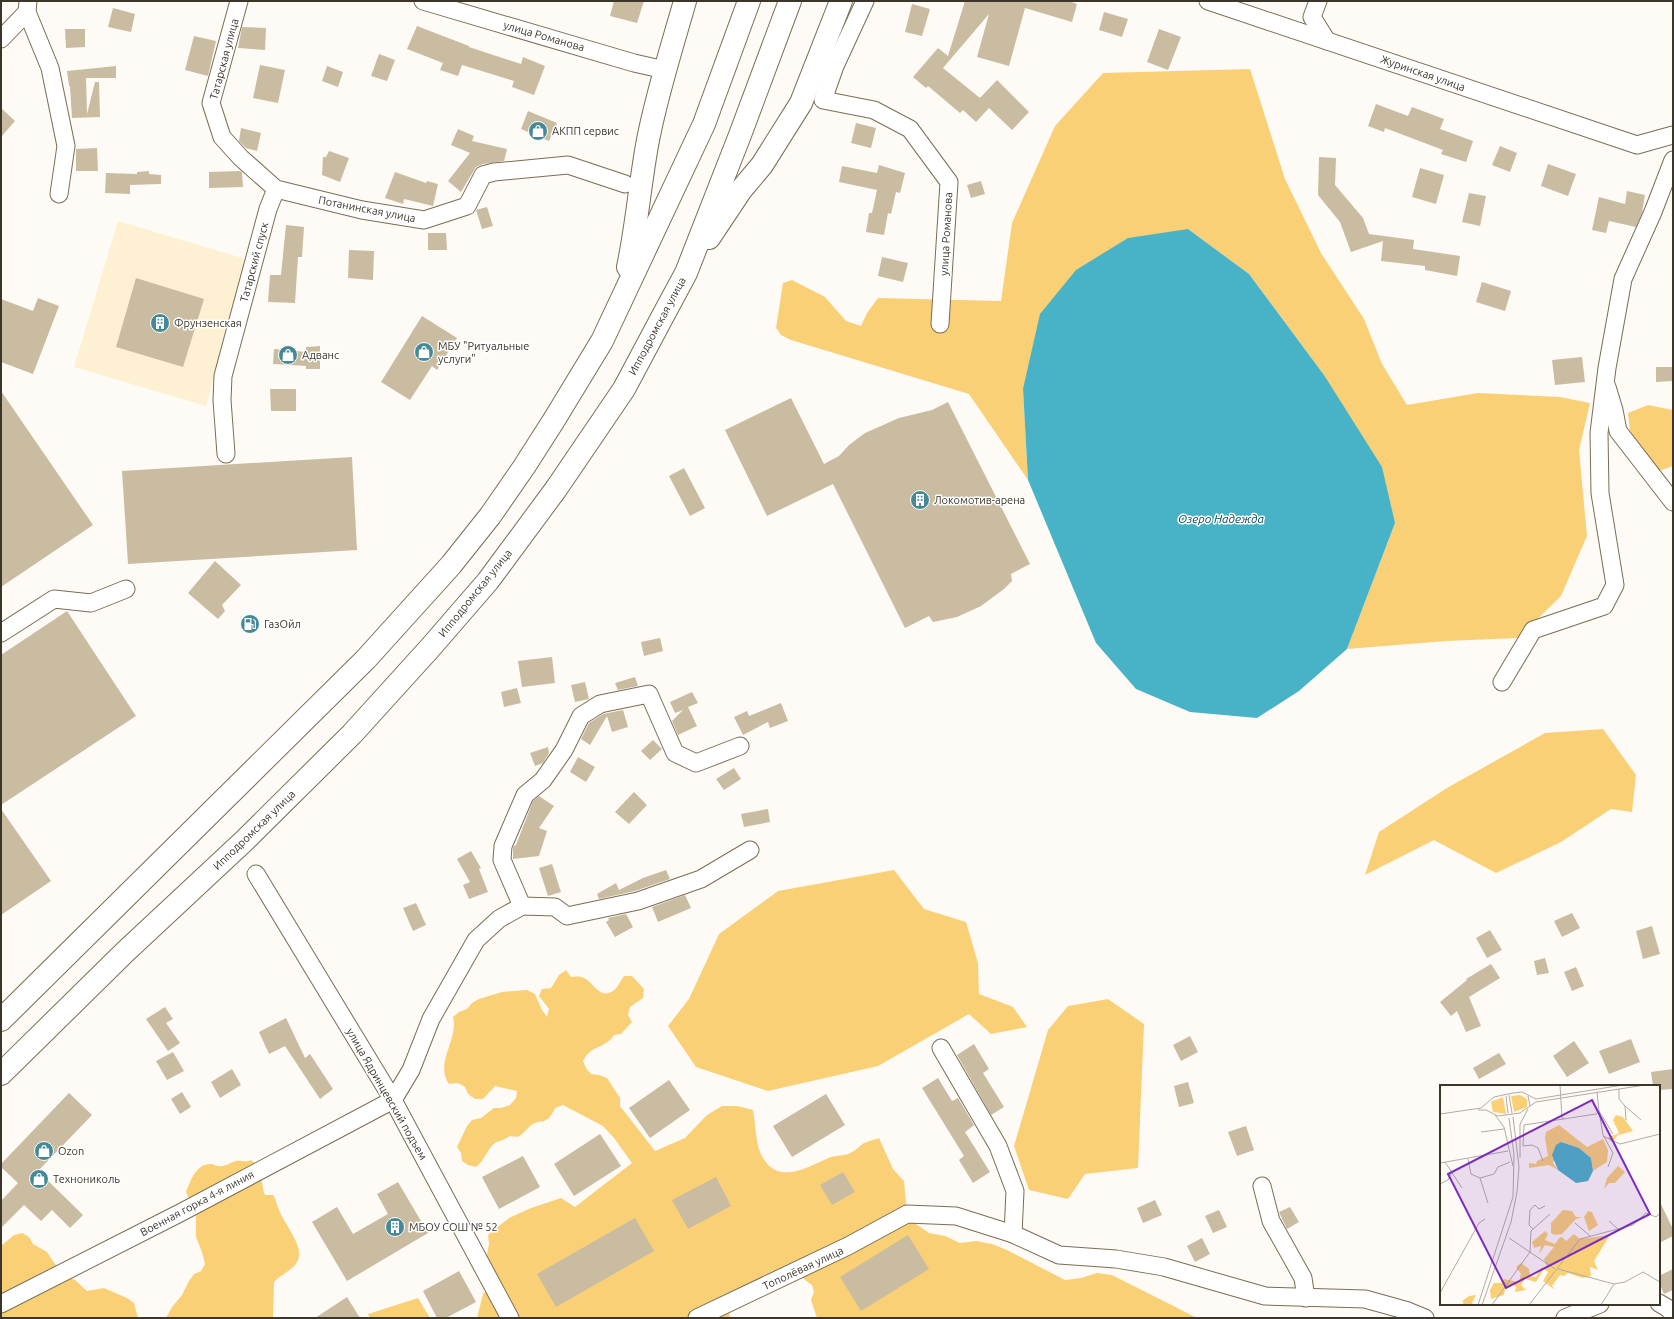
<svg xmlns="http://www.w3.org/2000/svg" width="1674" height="1319" viewBox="0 0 1674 1319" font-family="Ubuntu,sans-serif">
	<rect width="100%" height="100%" fill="#fefbf6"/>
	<path fill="#fef0d3" d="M118,221L249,260L206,406L74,367Z"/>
	<g fill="#fad077">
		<path d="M1250,69L1285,179L1321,253L1364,319L1382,364L1407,405L1478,393L1560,397L1590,403L1579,450L1587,536L1561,596L1518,638L1446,641L1347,649L1395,523L1324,375L1249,274L1188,229L1023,389L1028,480L969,394L791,340L781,335L776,328L783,283L792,280L825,297L846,321L861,326L867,313L878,298L1001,301L1012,223L1055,126L1103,73Z"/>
		<path d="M1648,405L1673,410V466L1659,471L1630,432L1628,413Z"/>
		<path d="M1603,729L1636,775L1632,812L1611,809L1561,842L1496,873L1434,840L1365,875L1379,832L1447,788L1545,733Z"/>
		<path d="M894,870L924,909L966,922L978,963L979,994L1013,1007L1027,1027L991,1034L969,1014L878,1066L768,1091L696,1067L668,1026L689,999L719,934L778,891Z"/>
		<path d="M566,970L571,977C576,976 582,976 586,979C595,985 600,999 613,991C617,989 621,980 624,976H632L644,989L643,998L630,1007L628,1015L632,1022L621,1034L614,1035C605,1049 592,1044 583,1061L586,1068L591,1074L599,1075L607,1078L620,1098V1106L655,1151L685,1138L707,1115L722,1106H737L753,1110C756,1125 755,1145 763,1158C780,1186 809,1166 831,1157C838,1155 847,1156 852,1152C857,1150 860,1145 864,1143C869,1141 874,1140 879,1138L893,1169L904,1181L907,1214L916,1224L929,1233L945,1236L960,1243L976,1241L992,1244L1007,1250L1065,1280L1081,1278L1097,1273L1112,1275L1197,1318H817L811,1300L814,1292L812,1285L805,1280L793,1269L726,1300L730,1318H477L483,1294L497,1280L486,1260L489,1244L488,1235L509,1218L531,1208L561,1198L575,1207L632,1163L614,1138L603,1126L563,1105L555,1108C546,1128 542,1117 530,1126C526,1130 523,1134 518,1137L510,1136C505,1140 500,1140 495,1143C487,1149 485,1160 476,1167L468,1165L462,1161L461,1153L457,1147L467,1126L472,1120L481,1118L494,1108H501L510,1105L516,1098L517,1091L495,1086L483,1099H475L468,1094L465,1087L458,1083L449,1084C434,1063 459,1039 453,1017L459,1012L467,1009L472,1003L479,999L502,992L527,990L535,994L542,1010L547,1017L549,1009L539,996L542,989L551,988L559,975Z"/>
		<path d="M1108,999L1144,1024L1138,1168L1085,1174L1068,1199L1029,1190L1014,1146L1048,1030L1068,1006Z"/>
		<path d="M251,1160C264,1168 260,1182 265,1195H273C277,1201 277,1207 280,1212C285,1225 304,1246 298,1260C294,1270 281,1274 274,1282L273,1318H166L172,1307L182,1295L189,1281L194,1274L201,1271L205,1264L202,1252L196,1237V1214L186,1192C191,1180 196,1163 212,1164C215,1165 218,1167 221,1166C227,1166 231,1162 236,1161C243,1160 244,1163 251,1160Z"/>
		<path d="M22,1233L29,1237L33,1244L47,1252L61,1273L75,1280L87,1291L104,1288L127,1298L134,1303L138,1318H1V1246L14,1235Z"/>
		<path d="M418,1298L430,1318H370L368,1314Z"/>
	</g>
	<path fill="#48b3c7" d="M1188,229L1249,274L1324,375L1382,467L1395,523L1347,649L1299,691L1257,718L1190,712L1136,689L1096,643L1028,480L1023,389L1040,314L1076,270L1128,238Z"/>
	<g fill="#c9bca1">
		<path d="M614,1H644L637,23L610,16Z"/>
		<path d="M965,1H1069L1077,4L1072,22L1025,8L1009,66L977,57L989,14L943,68L980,98L997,80L1029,112L1012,130L989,108L976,122L963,110L960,113L928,86L926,88L913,77L938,48L948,56Z"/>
		<path d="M912,4L930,9L922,36L905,32Z"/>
		<path d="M113,8L135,14L131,32L108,27Z"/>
		<path d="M1104,12L1128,19L1122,37L1099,30Z"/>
		<path d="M417,26L469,46V47L521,64L523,57L545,66L534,95L512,87L514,81L462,65L458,76L440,70L443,63L407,49Z"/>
		<path d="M242,27L266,28L265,50L238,48Z"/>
		<path d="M65,29H85V47L66,48Z"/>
		<path d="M1159,29L1181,37L1168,70L1147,62Z"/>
		<path d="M194,36L216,41L208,76L185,70Z"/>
		<path d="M379,54L395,60L387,81L371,76Z"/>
		<path d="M260,65L285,70L278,103L253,98Z"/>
		<path d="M116,66V78H86L87,114L95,82H99L100,117L72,118L70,86H69L67,71Z"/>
		<path d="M327,66L343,72L338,87L322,81Z"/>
		<path d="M1376,104L1408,116L1412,107L1444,119L1440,129L1473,141L1466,162L1441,154L1443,150L1385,128L1384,132L1368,126Z"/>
		<path d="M1,108L15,121L1,137Z"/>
		<path d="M528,111L557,123L549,141L521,129Z"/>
		<path d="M856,123L876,128L871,148L851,143Z"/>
		<path d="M241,128L261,133L257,151L246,148L239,141Z"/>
		<path d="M458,129L474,136L472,141L507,149L504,161L483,164L476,167L461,192L448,181L470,153L451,145Z"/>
		<path d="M1500,146L1517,153L1510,172L1492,165Z"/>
		<path d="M97,148L98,171H76V149Z"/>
		<path d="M329,151L349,158L340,182L322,175L323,157H326Z"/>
		<path d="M1319,157L1336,158L1335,185L1363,218L1369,234L1414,240L1413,249L1460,256L1457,276L1425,270V266L1381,261L1383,241L1351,252L1340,222L1318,195Z"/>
		<path d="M1548,164L1576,174L1568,196L1541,186Z"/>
		<path d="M879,165L905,173L900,193L896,192L891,214L888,213L884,235L866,232L869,213H872L877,190L839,182L842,166L877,173Z"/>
		<path d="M1420,168L1444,175L1436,204L1412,197Z"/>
		<path d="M149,171V174L161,175V184L130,185V194L105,193L106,173L137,174V172Z"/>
		<path d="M240,171L242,172L243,187L209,188V172Z"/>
		<path d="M395,172L426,183L427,181L438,184L433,206L404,199L403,204L385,198Z"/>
		<path d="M981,181L985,194L971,198L967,185Z"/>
		<path d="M1627,191L1645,195L1642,213L1636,227L1609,221L1606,233L1592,230L1599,197L1625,204Z"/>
		<path d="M1469,193L1486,196L1480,226L1462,222Z"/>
		<path d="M487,207L493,226L482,229L476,210Z"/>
		<path d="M286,225L304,227L302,257H298L295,303L268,302L270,275H281Z"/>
		<path d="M428,233H446L447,250H428Z"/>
		<path d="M349,250L374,251L373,280L348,278Z"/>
		<path d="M882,257L908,263L903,282L878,276Z"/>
		<path d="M136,278L204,299L183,367L116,347Z"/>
		<path d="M1482,282L1511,291L1505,311L1476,302Z"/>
		<path d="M38,298L59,306L33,374L1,362V299L33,311Z"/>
		<path d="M422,316L457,338L437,370L432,366L410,400L381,382Z"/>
		<path d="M320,346V369H306V366L273,364L274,349L306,352V347Z"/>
		<path d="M1582,357L1585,382L1555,385L1552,360Z"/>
		<path d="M1656,367H1673V381L1656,382Z"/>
		<path d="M270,389H296V411H271Z"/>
		<path d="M1,391L93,525L1,587Z"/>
		<path d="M791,398L824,464L839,456L849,445L865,433L899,418L932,410L948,402L1030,564L1011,574L1012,581L1004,589L981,606L957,617L933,622L929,616L905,628L833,484L767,516L725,430Z"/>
		<path d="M352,457L357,550L128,564L122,471Z"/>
		<path d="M684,468L705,508L690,516L669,476Z"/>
		<path d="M215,561L241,585L222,605L225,611L218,619L188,593Z"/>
		<path d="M67,611L136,716L1,805V655Z"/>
		<path d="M660,638L663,651L644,656L641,642Z"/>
		<path d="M552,657L555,683L522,687L518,661Z"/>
		<path d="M635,677L638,686L618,690L615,683Z"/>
		<path d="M585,682L589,699L575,702L571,685Z"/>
		<path d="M517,688L521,703L504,707L501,692Z"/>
		<path d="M692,692L698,703L688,707L697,726L678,735L672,721L683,710L675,713L670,702Z"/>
		<path d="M781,703L788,721L770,728L768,722L743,735L734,717L747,711L749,716Z"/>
		<path d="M623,710L628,727L612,732L607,716L590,745L581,739L589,723L603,714Z"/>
		<path d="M653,740L662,749L650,760L641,751Z"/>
		<path d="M548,747L549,753L543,763L535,766L530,753Z"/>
		<path d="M578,757L595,767L586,782L570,772Z"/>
		<path d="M734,768L741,779L724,790L716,779Z"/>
		<path d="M634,792L647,805L629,824L615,812Z"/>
		<path d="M539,796L554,806L539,828L547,831L539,856L513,859V848L514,846L516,845L533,801Z"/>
		<path d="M1,809L51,881L1,915Z"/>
		<path d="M768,809L770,822L744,827L741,814Z"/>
		<path d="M471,851L481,868L479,869L488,892L469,899L463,885L470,882L457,859Z"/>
		<path d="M552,864L561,892L548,896L539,868Z"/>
		<path d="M666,870L670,879L635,891L599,899L597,894L616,883L619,890L643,878Z"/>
		<path d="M685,895L691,908L658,922L652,907Z"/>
		<path d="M416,903L426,925L413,931L403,908Z"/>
		<path d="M1572,913L1580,928L1562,937L1554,921Z"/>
		<path d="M626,914L633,927L615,937L606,922L609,920L608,918Z"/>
		<path d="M1652,926L1660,954L1643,959L1636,931Z"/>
		<path d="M1490,930L1502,950L1487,958L1476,938Z"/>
		<path d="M1545,958L1549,973L1537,975L1534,961Z"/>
		<path d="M1491,964L1500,978L1469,997L1481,1026L1466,1032L1457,1011L1451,1016L1440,1002L1467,980L1466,979Z"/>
		<path d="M1576,967L1584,986L1572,991L1564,972Z"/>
		<path d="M165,1007L173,1019L166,1023L180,1043L168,1051L146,1019Z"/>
		<path d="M286,1018L305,1058L310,1054L333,1089L320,1099L285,1046L269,1054L259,1032Z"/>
		<path d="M1190,1036L1198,1052L1181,1061L1173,1045Z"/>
		<path d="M1631,1039L1640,1062L1609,1074L1599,1051Z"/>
		<path d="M1574,1041L1589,1063L1567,1077L1553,1056Z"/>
		<path d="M974,1044L989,1069L983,1073L1004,1107L991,1115L957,1055Z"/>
		<path d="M173,1052L184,1071L167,1080L156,1061Z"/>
		<path d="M1499,1053L1506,1064L1479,1079L1473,1068Z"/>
		<path d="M232,1069L241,1085L220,1098L211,1082Z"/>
		<path d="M1673,1069V1089L1659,1090V1086H1653L1651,1072Z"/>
		<path d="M938,1078L952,1101L958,1098L974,1125L965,1132L990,1172L973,1183L959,1160L964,1156L922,1088Z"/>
		<path d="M669,1080L690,1110L650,1138L629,1108Z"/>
		<path d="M1188,1082L1194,1103L1179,1107L1174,1086Z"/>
		<path d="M182,1092L191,1107L180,1114L171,1099Z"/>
		<path d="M69,1093L92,1115L38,1171L83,1215L70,1228L52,1210L41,1221L24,1205L1,1228V1201L18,1183L1,1167V1164Z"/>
		<path d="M826,1094L845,1125L792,1157L773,1126Z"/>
		<path d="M1246,1126L1254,1150L1237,1156L1228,1132Z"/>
		<path d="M600,1134L621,1166L574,1196L554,1164Z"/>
		<path d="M523,1156L540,1187L499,1209L482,1177Z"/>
		<path d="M843,1172L855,1192L832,1205L820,1185Z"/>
		<path d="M716,1177L731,1206L688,1229L672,1200Z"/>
		<path d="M398,1182L428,1233L347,1281L312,1222L337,1207L353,1234L388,1214L377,1194Z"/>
		<path d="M1155,1200L1162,1215L1143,1223L1137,1208Z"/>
		<path d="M1659,1200L1673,1229V1236L1659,1243Z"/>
		<path d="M1290,1207L1299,1222L1287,1229L1279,1212Z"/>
		<path d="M1219,1210L1227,1227L1213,1233L1205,1216Z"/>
		<path d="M635,1218L654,1251L556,1307L537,1274Z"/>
		<path d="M908,1235L929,1269L861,1311L840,1277Z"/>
		<path d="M1202,1238L1210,1254L1195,1262L1187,1246Z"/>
		<path d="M1673,1269V1290L1664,1294L1659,1283V1276Z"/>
		<path d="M459,1271L476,1302L446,1318H437L423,1291Z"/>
		<path d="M347,1297L360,1318H315Z"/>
	</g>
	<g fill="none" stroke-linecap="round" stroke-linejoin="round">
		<defs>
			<g id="minor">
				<path d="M28,1L27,12L50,68L66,146L59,194"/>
				<path d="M239,1L211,103L222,137L241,158L276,189L362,210L424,220L467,206L483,175L494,172L568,165L625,184"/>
				<path d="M423,1L634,63L665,70"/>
				<path d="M865,1L835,66L823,100L874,110L910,129L949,182L940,324"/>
				<path d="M1208,1L1637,145L1673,135"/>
				<path d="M1318,1L1312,17L1327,41"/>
				<path d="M1,39L27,12"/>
				<path d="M1607,387L1614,410L1618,431L1673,502"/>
				<path d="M226,454L222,400L223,376L268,209L276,189"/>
				<path d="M1,633L54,599L91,603L126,589"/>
				<path d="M1502,682L1533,630L1604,606L1615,585L1600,493L1599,433L1607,368L1623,279L1653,212L1673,160"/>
				<path d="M256,874L393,1100L510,1318"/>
				<path d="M522,906L502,860L503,846L525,795L543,780L564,750L581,716L600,704L649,694L675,753L696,763L740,746"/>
				<path d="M941,1048L998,1146L1015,1191L1013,1234"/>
				<path d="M1262,1186L1271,1221L1303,1278L1306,1298"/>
				<path d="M1659,1303L1669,1309L1673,1315"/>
				<path d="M1,1304L180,1213L393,1100L411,1070L431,1019L476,940L499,919L522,906L555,907L567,916L638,901L701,879L750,850"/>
				<path d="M697,1318L848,1246L907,1214L956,1216L1013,1234L1059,1255L1116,1259L1164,1267L1265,1296L1365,1299L1408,1311L1425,1318"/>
				<path d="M1565,1318L1600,1304"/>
			</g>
			<g id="trunk">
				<path d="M709,238L741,190L762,165L801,103L841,1"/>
				<path d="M628,267C637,225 640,182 648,140C657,93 672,47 685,1"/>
				<path d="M1,1020L366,659L451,565L490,516L524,467L554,420L602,341L704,124L749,1"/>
				<path d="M1,1074L125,952L244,841L352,734L430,648L488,581L556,489L624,389L665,312L686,273L740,135L790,1"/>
			</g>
		</defs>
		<use href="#minor" stroke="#7a6d54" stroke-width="19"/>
		<use href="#trunk" stroke="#7a6d54" stroke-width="24"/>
		<use href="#minor" stroke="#fff" stroke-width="17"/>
		<use href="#trunk" stroke="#fff" stroke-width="22"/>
	</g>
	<defs>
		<symbol id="shop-disc" viewBox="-11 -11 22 22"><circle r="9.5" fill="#458997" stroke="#fff"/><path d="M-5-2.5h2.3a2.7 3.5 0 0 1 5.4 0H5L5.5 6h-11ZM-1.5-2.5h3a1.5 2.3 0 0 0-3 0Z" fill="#fff"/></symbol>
		<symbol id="building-disc" viewBox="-11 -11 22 22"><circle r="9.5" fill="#458997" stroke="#fff"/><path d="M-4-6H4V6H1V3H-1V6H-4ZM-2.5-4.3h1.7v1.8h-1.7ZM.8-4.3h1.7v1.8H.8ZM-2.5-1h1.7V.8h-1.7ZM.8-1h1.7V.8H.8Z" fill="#fff"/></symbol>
		<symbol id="fuel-disc" viewBox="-11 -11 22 22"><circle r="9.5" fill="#458997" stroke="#fff"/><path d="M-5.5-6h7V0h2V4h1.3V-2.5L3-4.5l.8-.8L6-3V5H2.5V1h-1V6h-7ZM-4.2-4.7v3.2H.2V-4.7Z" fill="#fff"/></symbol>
	</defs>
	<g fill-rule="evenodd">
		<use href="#shop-disc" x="527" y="120" width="22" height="22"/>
		<use href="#building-disc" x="149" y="312" width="22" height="22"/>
		<use href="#shop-disc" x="413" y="341" width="22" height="22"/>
		<use href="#shop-disc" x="277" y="344" width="22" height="22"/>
		<use href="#building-disc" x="909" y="489" width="22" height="22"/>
		<use href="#fuel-disc" x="239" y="613" width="22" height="22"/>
		<use href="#shop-disc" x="33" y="1140" width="22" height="22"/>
		<use href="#shop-disc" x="28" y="1168" width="22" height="22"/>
		<use href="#building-disc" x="384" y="1216" width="22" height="22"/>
	</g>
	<g text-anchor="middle" stroke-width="3" stroke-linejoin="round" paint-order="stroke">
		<g font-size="11" fill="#3b352a" stroke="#fff">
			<text transform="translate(544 36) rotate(16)" y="4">улица Романова</text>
			<text transform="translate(224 59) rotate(-75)" y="4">Татарская улица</text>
			<text transform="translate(1423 73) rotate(19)" y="4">Журинская улица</text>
			<text transform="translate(367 209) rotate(11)" y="4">Потанинская улица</text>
			<text transform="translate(946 234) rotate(-87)" y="4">улица Романова</text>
			<text transform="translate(254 262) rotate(-75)" y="4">Татарский спуск</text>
			<text transform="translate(657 326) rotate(-62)" y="4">Ипподромская улица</text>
			<text transform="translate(475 593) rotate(-51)" y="4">Ипподромская улица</text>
			<text transform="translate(254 830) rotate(-44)" y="4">Ипподромская улица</text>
			<text transform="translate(387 1094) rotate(60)" y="4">улица Ядринцевский подъем</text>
			<text transform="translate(197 1203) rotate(-28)" y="4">Военная горка 4-я линия</text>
			<text transform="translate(803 1268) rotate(-25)" y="4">Тополёвая улица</text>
		</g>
		<g font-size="11" fill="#3b352a" stroke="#fff" text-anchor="start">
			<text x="552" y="135">АКПП сервис</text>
			<text x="174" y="327">Фрунзенская</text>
			<text x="438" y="350">МБУ "Ритуальные<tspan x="438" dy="13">услуги"</tspan></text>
			<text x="302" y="359">Адванс</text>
			<text x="934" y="504">Локомотив-арена</text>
			<text x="264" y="628">ГазОйл</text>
			<text x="58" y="1155">Ozon</text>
			<text x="53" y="1183">Технониколь</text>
			<text x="409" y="1231">МБОУ СОШ № 52</text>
		</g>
		<g font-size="12" font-style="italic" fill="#084a54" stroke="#fff">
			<text x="1221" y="523">Озеро Надежда</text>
		</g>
	</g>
	<g transform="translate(1440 1085)">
		<rect width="220" height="220" fill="#fefbf6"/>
		<path d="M80,10L87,14V22L74,27L71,11ZM63,12L66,29L53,27L51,17ZM176,30L183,32L193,46L178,50L172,57L167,53L179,48L173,35ZM119,40L147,62L163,54L168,65L167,77L153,86L151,73L139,63L121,57L113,78L118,85L109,80L89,83V78L96,79L97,76L108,71L105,53L106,47ZM178,81L185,87L175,98H169L164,104L167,93ZM123,125L132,126L136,132H142L136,134L122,149L115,150L111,148V138ZM148,126L152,127L158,140L149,146L144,132ZM105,146L108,149L105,155L115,159L119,153L122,152L126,156L134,149L140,154L170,150L154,176L158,185L150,182L151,191L143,193L128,188L124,191L120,190L112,201L115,205L103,196L108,187L104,184L96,197L85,194L81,200L86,205L75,207L76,202L73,199L65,204L64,210L51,214L50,205L54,198H61L64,194L79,197L81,189L76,182L81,178L89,184L90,191L96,192L101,183L107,182L104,174L114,162L105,160L99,169L101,161L94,163L92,157ZM36,210L32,218L34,220H19L24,218L22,216L29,211Z" fill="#fad077"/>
		<path d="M121,57L139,63L151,73L153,86L148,96L136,98L118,85L112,70L116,60Z" fill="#48b3c7"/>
		<path fill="none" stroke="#b0aca4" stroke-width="1" d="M120,0L122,33L124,34M179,4V14L185,21M69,10L72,28M66,11L68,28M90,21L96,17L205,0M38,25H46L58,31L80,28L90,21L88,11M159,26L163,50L173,68L168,82M159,26L173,49M0,29L41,23L54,12L73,8L82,7L96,14L183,0M55,30L64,42L73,81M186,35L185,21L201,35M41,47L64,44M163,51L180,59L220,49M80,73V39L88,24M28,74L31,89L40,93L54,89L58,82L70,77M103,76L98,63L92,60L83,61L84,40L156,29L159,26L157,7M5,77L22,103M0,78L68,66M40,93L48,118M0,99L8,95L11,89M169,136L178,144M135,138L150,151M93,144L89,140L90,125L95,120L99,124L105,121M69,153L115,184M118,184L174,199L185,197L203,187L220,197M0,208L39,138L45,134M38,220L73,112L74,69L69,33M42,220L71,137L77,107L79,82L73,32M52,220L90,167L91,146L110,129M89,220L140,154L193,140L206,128L216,132L220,128M161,220L174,199"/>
		<path fill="#7b2cbf" fill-opacity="0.15" stroke="#7b2cbf" stroke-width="2" d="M152,15L210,129L66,203L8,89Z"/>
		<rect width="220" height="220" fill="none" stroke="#3b352a" stroke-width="2"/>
	</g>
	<rect width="1674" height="1319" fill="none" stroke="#3b352a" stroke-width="4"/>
</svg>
